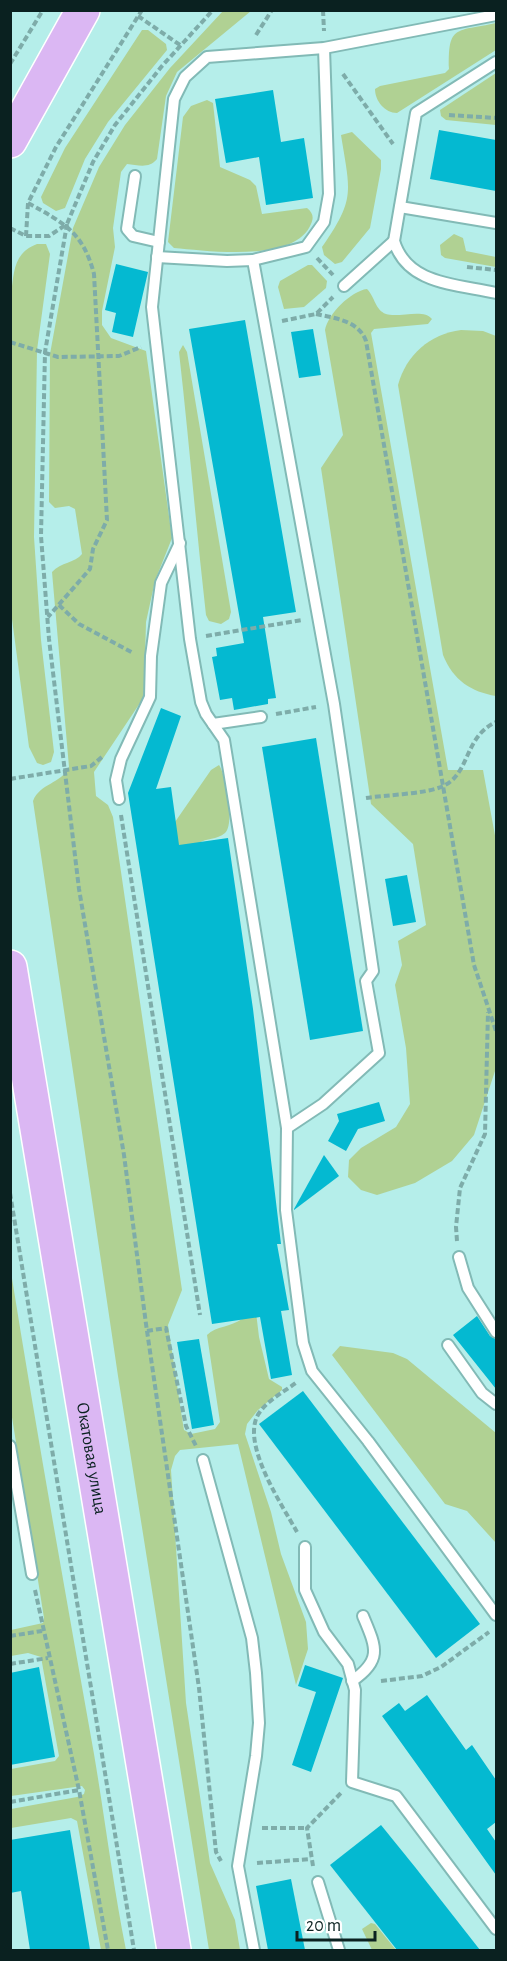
<svg xmlns="http://www.w3.org/2000/svg" width="507" height="1961" viewBox="0 0 507 1961" font-family="'Alegreya Sans',sans-serif">
	<rect width="100%" height="100%" fill="#b5eeea"/>
	<g fill="#b0d193">
		<path d="M223,11H251L177,72L166,96L157,159C149,169 138,165 127,164L121,172L113,228L115,247L102,311V325L111,338L146,351L172,538L155,581L146,622L144,697L94,772L96,796L108,805L113,817L182,1290L168,1325L182,1418L184,1430L191,1434L215,1429L220,1422L207,1335C216,1326 231,1327 242,1319L175,822L211,770L219,765C226,775 235,824 225,833C217,840 206,838 199,843L259,1337L269,1379L282,1387V1390L258,1410L247,1424L245,1434L271,1512L281,1554L306,1622L308,1649L296,1685L238,1444L180,1450L175,1456L171,1470L186,1703L210,1863L235,1920L240,1950H209L118,1376L33,801C40,783 61,784 69,767L52,572C61,562 75,563 82,554L75,509L69,506L55,508L49,502L50,354L73,228L99,167L125,125L170,68Z"/>
		<path d="M496,23V50L397,113C385,113 375,101 375,89L380,86L445,73L449,69C448,24 456,32 496,23Z"/>
		<path d="M142,30H148L166,44L167,50L108,122L85,159L65,208L56,211L43,203L41,197L65,148Z"/>
		<path d="M496,73V125L446,120L441,116L440,110Z"/>
		<path d="M207,100L213,103L220,167L250,180L256,186L262,214L307,208C313,213 314,217 311,224C295,263 209,251 174,248L168,242L183,117L191,106Z"/>
		<path d="M352,132L381,160V169L370,228L342,262L335,264L324,255L322,247C356,198 350,192 341,135Z"/>
		<path d="M454,234L463,238L466,251L496,257V267L445,258L441,255L440,245Z"/>
		<path d="M37,244H46L50,254L37,350L34,537L41,640L54,752L51,762L43,765L37,763L29,747L10,604L11,295C14,273 13,253 37,244Z"/>
		<path d="M308,265H312L327,281L326,288L304,307L284,309L278,287L280,281Z"/>
		<path d="M367,289C375,297 375,310 386,314C399,318 424,308 432,319L428,324L374,329L371,333L448,770H483L496,841V1068L474,1135L452,1161L415,1183L377,1195L361,1190L348,1177L349,1160L361,1148L396,1127L410,1104L406,1048L395,985L402,965L398,941L426,925L413,844L371,804L321,468L343,435L325,330C328,314 351,291 367,289Z"/>
		<path d="M461,330L483,331L496,336V696C471,692 453,680 443,655L398,385C406,355 430,334 461,330Z"/>
		<path d="M183,345L187,352L231,612L229,619L221,624L209,621L206,615C196,527 189,440 179,352Z"/>
		<path d="M10,1266C36,1429 65,1591 94,1754C105,1819 113,1885 126,1950H101L77,1821L71,1818L11,1828V1809L77,1797L84,1794L85,1790L82,1786L11,1796V1769L55,1761L59,1756L41,1657L28,1653L11,1656V1630L43,1623L44,1618L11,1411Z"/>
		<path d="M340,1346L393,1353L407,1359L496,1433V1543L467,1511L445,1504L332,1355Z"/>
		<path d="M371,1923L375,1924L396,1950H372L362,1929Z"/>
	</g>
	<g fill="#04b9d1">
		<path d="M273,90L281,142L304,138L313,198L266,205L259,157L226,163L215,99Z"/>
		<path d="M439,130L496,140V191L430,179Z"/>
		<path d="M116,264L148,272L133,337L112,332L116,313L105,310Z"/>
		<path d="M245,320L296,612L263,617L276,698L268,699V704L234,710L232,698L220,700L212,657L217,656L216,648L244,643L189,329Z"/>
		<path d="M313,329L321,375L299,378L291,332Z"/>
		<path d="M161,708L181,716L156,789L171,787L179,845L228,838L253,1009L281,1244H277L289,1310L281,1311L292,1375L271,1379L260,1317L212,1324L128,793Z"/>
		<path d="M316,738L363,1031L310,1040L262,747Z"/>
		<path d="M407,875L416,922L393,926L385,879Z"/>
		<path d="M379,1102L385,1121L358,1129L346,1151L328,1141L339,1121L337,1114Z"/>
		<path d="M324,1155L339,1176L294,1210V1209Z"/>
		<path d="M477,1316L490,1336L496,1339V1389L453,1335Z"/>
		<path d="M199,1339L214,1425L192,1429L177,1342Z"/>
		<path d="M303,1391L480,1624L436,1658L259,1424Z"/>
		<path d="M305,1665L343,1678L311,1772L292,1765L316,1692L298,1686Z"/>
		<path d="M39,1667L55,1757L10,1765V1673Z"/>
		<path d="M427,1695L466,1750L472,1745L496,1780V1822L487,1829L496,1842V1875L382,1716L399,1703L405,1711Z"/>
		<path d="M381,1825L415,1867L480,1950H397L330,1865Z"/>
		<path d="M70,1830L90,1950H30L21,1891L10,1893V1840Z"/>
		<path d="M291,1879L305,1950H268L256,1886Z"/>
	</g>
	<g fill="none" stroke-linecap="round" stroke-linejoin="round">
		<defs>
			<g id="lane">
				<path d="M496,15L324,48L207,57L185,77L174,99L152,307L190,639L201,702L206,714L224,740L287,1128L286,1210L303,1343L312,1371L368,1441L496,1615"/>
				<path d="M496,62L416,113L394,241C407,285 457,284 496,293"/>
				<path d="M135,176L127,229L133,236L159,242"/>
				<path d="M400,207L496,223"/>
				<path d="M157,257L227,261L253,260"/>
				<path d="M344,286L394,241"/>
				<path d="M213,724L261,717"/>
				<path d="M119,799L116,780L121,759L150,697L151,656L161,583L180,543"/>
				<path d="M287,1128L323,1104L379,1053L366,981L373,971L334,704L253,260L306,247L324,222L329,194L324,48"/>
				<path d="M459,1257L468,1288L496,1332"/>
				<path d="M448,1345L482,1393L496,1404"/>
				<path d="M10,1446L32,1574"/>
				<path d="M203,1460L252,1638L256,1673L259,1723L256,1756L238,1866L254,1950"/>
				<path d="M305,1547V1590L324,1632L348,1664L355,1690L352,1782L396,1796L496,1929"/>
				<path d="M352,1681C383,1660 376,1647 363,1616"/>
				<path d="M318,1882L339,1950"/>
			</g>
			<g id="primary">
				<path d="M10,141L83,10"/>
				<path id="s1" d="M10,967L174,1950"/>
			</g>
		</defs>
		<use href="#lane" stroke="#82bab6" stroke-width="14"/>
		<use href="#primary" stroke="#fff" stroke-width="36"/>
		<g stroke="#7eaca9" stroke-width="4" stroke-dasharray="6 3" stroke-linecap="butt">
			<path d="M323,10L324,31"/>
			<path d="M138,16L180,45"/>
			<path d="M256,35L272,10"/>
			<path d="M10,64L43,10"/>
			<path d="M343,74L393,144"/>
			<path d="M449,115L496,118"/>
			<path d="M28,203C64,223 83,232 94,274L107,520L93,549L90,569L48,617"/>
			<path d="M67,224L45,352L41,536L49,639L79,889L124,1155L146,1324L199,1688L216,1852L221,1861"/>
			<path d="M10,228L26,236H49L67,224L93,162L115,125L162,66L213,10"/>
			<path d="M26,236L28,203L56,147L142,10"/>
			<path d="M317,258L333,275"/>
			<path d="M467,267L496,270"/>
			<path d="M316,314C335,318 359,321 366,341L474,965L496,1031"/>
			<path d="M282,321L316,314L333,297"/>
			<path d="M10,342L58,357L119,356L141,347"/>
			<path d="M59,605L79,624L133,653"/>
			<path d="M206,636L302,620"/>
			<path d="M276,714L316,707"/>
			<path d="M10,779L91,766L102,757"/>
			<path d="M366,798C385,795 424,794 441,787C471,775 463,737 496,722"/>
			<path d="M121,815L200,1315"/>
			<path d="M10,1193L134,1950"/>
			<path d="M457,1241L456,1227L460,1188L485,1134L488,1012"/>
			<path d="M147,1331L166,1328L186,1426L196,1446"/>
			<path d="M297,1532C282,1505 245,1450 256,1419C262,1403 284,1392 297,1382"/>
			<path d="M35,1590L79,1790L108,1950"/>
			<path d="M10,1636L42,1631"/>
			<path d="M10,1664L48,1658"/>
			<path d="M381,1681L422,1676L441,1667L489,1632"/>
			<path d="M10,1802L79,1790"/>
			<path d="M262,1828H307"/>
			<path d="M257,1863L311,1859"/>
			<path d="M313,1866L307,1828L341,1793"/>
		</g>
		<use href="#lane" stroke="#fff" stroke-width="10"/>
		<use href="#primary" stroke="#dbb7f3" stroke-width="33"/>
	</g>
	<g text-anchor="middle" stroke-width="4.5" stroke-linejoin="round" paint-order="stroke">
		<g font-size="18" fill="#0a2120" stroke="#fff">
			<text dy="6" stroke="none"><textPath href="#s1" startOffset="498">Окатовая улица</textPath></text>
		</g>
	</g>
	<rect width="507" height="1961" fill="none" stroke="#0a2120" stroke-width="24"/>
	<path d="M297 1931v9h78v-9" fill="none" stroke="#0a2120" stroke-width="3"/>
	<text x="306" y="1931" font-size="18" fill="#0a2120" stroke="#ffffff" stroke-width="4.5" paint-order="stroke">20 m</text>
</svg>
